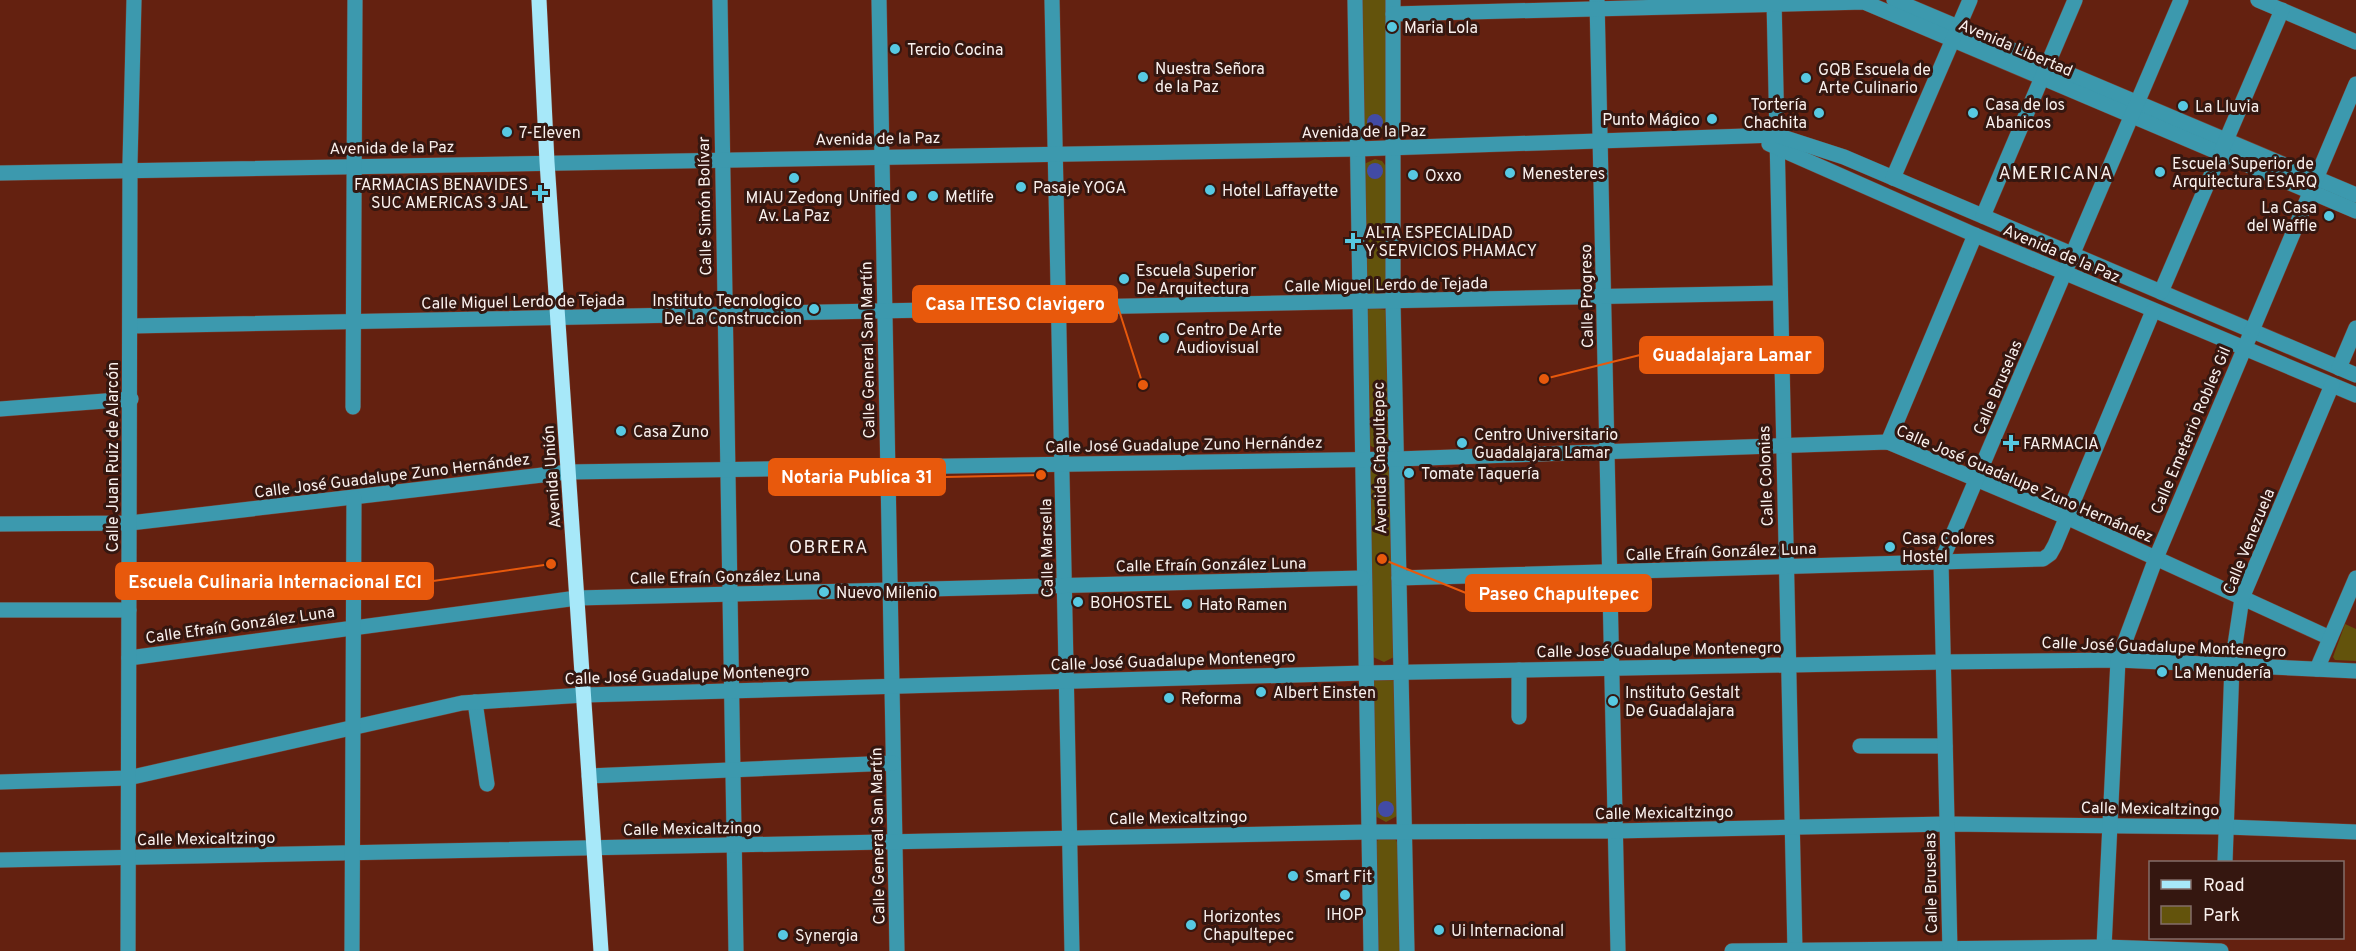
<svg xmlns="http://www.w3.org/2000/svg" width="2356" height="951" viewBox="0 0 2356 951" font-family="Overpass,sans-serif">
	<rect width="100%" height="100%" fill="#642110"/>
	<g fill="#63530c">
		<path d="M1361,0H1386L1387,125L1377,134L1367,131L1364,125Z"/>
		<path d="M1375,159L1382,161L1387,168L1386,291L1382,294H1370L1365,289L1364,164Z"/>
		<path d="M1370,308L1387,310L1392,441L1387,447L1379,450L1369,445L1367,311Z"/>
		<path d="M1376,465H1384L1390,470L1394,657L1384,662L1373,657L1370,470Z"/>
		<path d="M2345,624L2356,629V661L2335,660L2333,657Z"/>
		<path d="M1376,679H1391L1394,681L1397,816L1386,822L1375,816L1374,681Z"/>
		<path d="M1379,839H1395L1397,842L1401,951H1376V842Z"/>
	</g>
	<g fill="#424ba5">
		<circle cx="1375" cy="122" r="8"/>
		<circle cx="1375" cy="171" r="8"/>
		<circle cx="1386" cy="809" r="8"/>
	</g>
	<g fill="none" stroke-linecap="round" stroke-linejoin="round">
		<defs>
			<g id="minor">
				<path d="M720,0L736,951"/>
				<path d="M879,0L897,951"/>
				<path d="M1052,0L1072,951"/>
				<path d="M1355,0L1371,951"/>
				<path d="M1393,0V302L1407,951"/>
				<path d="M1597,0L1618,951"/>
				<path d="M1774,0L1795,951"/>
				<path d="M1894,0L2356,195"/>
				<path d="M2258,0L2356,42"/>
				<path d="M1393,14L1864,2L2356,211"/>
				<path d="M1769,144L1975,235L2356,395"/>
				<path d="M0,173L1357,149L1776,135L1844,157L2356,375"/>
				<path d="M1893,178L1970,0"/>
				<path d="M1983,216L2075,0"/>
				<path d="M2161,292L2282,10"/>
				<path d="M131,326L1779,293"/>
				<path d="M2339,368L2356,328"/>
				<path d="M353,407L355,0"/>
				<path d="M0,409L131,399"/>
				<path d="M1888,442L1975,235"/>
				<path d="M0,524L130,523L568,472L1397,459L1888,442L2066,517L2330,638"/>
				<path d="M1399,578L2043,559L2050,554L2055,545L2153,311"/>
				<path d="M0,610H129"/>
				<path d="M129,658L577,598L1362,578"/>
				<path d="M2317,669L2356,578"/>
				<path d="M1519,670V717"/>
				<path d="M475,702L487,784"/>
				<path d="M1860,746H1945"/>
				<path d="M589,776L893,763"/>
				<path d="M0,782L128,778L462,703L584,695L1365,673L1943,662L2118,660L2356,671"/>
				<path d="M0,860L1368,832L1615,831L1947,824L2227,827L2356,832"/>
				<path d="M2225,862L2232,665L2242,598L2332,385"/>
				<path d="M2104,947L2118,660L2156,558L2356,84"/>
				<path d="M128,951L130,163L134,0"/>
				<path d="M352,951L354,498"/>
				<path d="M1732,951L2104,947L2221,951"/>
				<path d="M1950,951L1941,562L2181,0"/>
			</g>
			<path id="major" d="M539,0L547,162L601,951"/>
		</defs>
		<use href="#minor" stroke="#793e2f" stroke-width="16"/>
		<use href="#major" stroke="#793e2f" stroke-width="16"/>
		<use href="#minor" stroke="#3c99ae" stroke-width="15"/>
		<use href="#major" stroke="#a7e8f9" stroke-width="15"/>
	</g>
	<g fill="#57c9e2" stroke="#351710" stroke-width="2">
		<circle cx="1392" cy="27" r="6"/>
		<circle cx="895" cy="49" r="6"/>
		<circle cx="1143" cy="77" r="6"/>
		<circle cx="1806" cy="78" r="6"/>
		<circle cx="2183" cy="106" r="6"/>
		<circle cx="1819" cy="113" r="6"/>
		<circle cx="1973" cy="113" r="6"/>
		<circle cx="1712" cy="119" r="6"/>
		<circle cx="507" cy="132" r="6"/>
		<circle cx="2160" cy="172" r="6"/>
		<circle cx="1510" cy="173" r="6"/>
		<circle cx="1413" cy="175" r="6"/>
		<circle cx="794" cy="178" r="6"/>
		<circle cx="1021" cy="187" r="6"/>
		<circle cx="1210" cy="190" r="6"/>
		<path d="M537 184h6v6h6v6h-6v6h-6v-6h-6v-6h6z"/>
		<circle cx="912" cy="196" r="6"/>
		<circle cx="933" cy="196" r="6"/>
		<circle cx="2329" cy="216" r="6"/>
		<path d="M1350 232h6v6h6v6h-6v6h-6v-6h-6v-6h6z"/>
		<circle cx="1124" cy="279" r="6"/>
		<circle cx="814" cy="309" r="6"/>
		<circle cx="1164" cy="338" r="6"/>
		<circle cx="621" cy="431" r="6"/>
		<circle cx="1462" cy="443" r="6"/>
		<path d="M2008 434h6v6h6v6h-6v6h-6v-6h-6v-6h6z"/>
		<circle cx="1409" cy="473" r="6"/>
		<circle cx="1890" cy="547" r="6"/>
		<circle cx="824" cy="592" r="6"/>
		<circle cx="1078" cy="602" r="6"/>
		<circle cx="1187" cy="604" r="6"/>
		<circle cx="2162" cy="672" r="6"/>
		<circle cx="1261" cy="692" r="6"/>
		<circle cx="1169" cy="698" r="6"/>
		<circle cx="1613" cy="701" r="6"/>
		<circle cx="1293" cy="876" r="6"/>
		<circle cx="1345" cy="895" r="6"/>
		<circle cx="1191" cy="925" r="6"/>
		<circle cx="1439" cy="930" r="6"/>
		<circle cx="783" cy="935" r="6"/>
	</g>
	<g text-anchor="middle" stroke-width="6" stroke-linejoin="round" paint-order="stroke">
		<g font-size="16" fill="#f9f0ed" stroke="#351710" text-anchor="start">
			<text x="1404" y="33">Maria Lola</text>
			<text x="907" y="55">Tercio Cocina</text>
			<text x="1155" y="74">Nuestra Señora<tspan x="1155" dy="18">de la Paz</tspan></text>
			<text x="1818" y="75">GQB Escuela de<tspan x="1818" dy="18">Arte Culinario</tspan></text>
			<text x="1807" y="110" text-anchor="end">Tortería<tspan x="1807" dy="18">Chachita</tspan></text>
			<text x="1985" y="110">Casa de los<tspan x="1985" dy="18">Abanicos</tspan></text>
			<text x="2195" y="112">La Lluvia</text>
			<text x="1700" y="125" text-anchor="end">Punto Mágico</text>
			<text x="519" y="138">7-Eleven</text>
			<text x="2172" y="169">Escuela Superior de<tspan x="2172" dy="18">Arquitectura ESARQ</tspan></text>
			<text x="1522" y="179">Menesteres</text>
			<text x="1425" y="181">Oxxo</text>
			<text x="528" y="190" text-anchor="end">FARMACIAS BENAVIDES<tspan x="528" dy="18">SUC AMERICAS 3 JAL</tspan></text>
			<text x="1033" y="193">Pasaje YOGA</text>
			<text x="1222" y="196">Hotel Laffayette</text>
			<text x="900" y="202" text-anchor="end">Unified</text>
			<text x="945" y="202">Metlife</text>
			<text x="794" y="203" text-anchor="middle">MIAU Zedong<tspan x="794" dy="18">Av. La Paz</tspan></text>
			<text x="2317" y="213" text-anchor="end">La Casa<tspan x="2317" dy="18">del Waffle</tspan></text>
			<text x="1365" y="238">ALTA ESPECIALIDAD<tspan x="1365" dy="18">Y SERVICIOS PHAMACY</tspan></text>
			<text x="1136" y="276">Escuela Superior<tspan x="1136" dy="18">De Arquitectura</tspan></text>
			<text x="802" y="306" text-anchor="end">Instituto Tecnologico<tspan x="802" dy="18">De La Construccion</tspan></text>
			<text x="1176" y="335">Centro De Arte<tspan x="1176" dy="18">Audiovisual</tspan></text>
			<text x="633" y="437">Casa Zuno</text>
			<text x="1474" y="440">Centro Universitario<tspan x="1474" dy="18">Guadalajara Lamar</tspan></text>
			<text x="2023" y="449">FARMACIA</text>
			<text x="1421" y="479">Tomate Taquería</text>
			<text x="1902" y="544">Casa Colores<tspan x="1902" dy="18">Hostel</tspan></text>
			<text x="836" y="598">Nuevo Milenio</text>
			<text x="1090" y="608">BOHOSTEL</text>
			<text x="1199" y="610">Hato Ramen</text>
			<text x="2174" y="678">La Menudería</text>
			<text x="1273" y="698">Albert Einsten</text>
			<text x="1625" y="698">Instituto Gestalt<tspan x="1625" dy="18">De Guadalajara</tspan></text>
			<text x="1181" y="704">Reforma</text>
			<text x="1305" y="882">Smart Fit</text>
			<text x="1345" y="920" text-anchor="middle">IHOP</text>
			<text x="1203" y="922">Horizontes<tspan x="1203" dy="18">Chapultepec</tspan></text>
			<text x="1451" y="936">Ui Internacional</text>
			<text x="795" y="941">Synergia</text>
		</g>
		<g font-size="16" fill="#f9f0ed" stroke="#351710">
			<text transform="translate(2016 47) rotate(23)" y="6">Avenida Libertad</text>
			<text transform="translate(1364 131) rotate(-1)" y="6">Avenida de la Paz</text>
			<text transform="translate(878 138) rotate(-1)" y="6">Avenida de la Paz</text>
			<text transform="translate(392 147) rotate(-1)" y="6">Avenida de la Paz</text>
			<text transform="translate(704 206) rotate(-91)" y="6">Calle Simón Bolívar</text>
			<text transform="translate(2062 253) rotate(23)" y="6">Avenida de la Paz</text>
			<text transform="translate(1386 284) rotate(-1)" y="6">Calle Miguel Lerdo de Tejada</text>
			<text transform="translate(1586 296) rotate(-91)" y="6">Calle Progreso</text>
			<text transform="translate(523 301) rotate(-1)" y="6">Calle Miguel Lerdo de Tejada</text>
			<text transform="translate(867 350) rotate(-91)" y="6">Calle General San Martín</text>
			<text transform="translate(1997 387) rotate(-67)" y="6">Calle Bruselas</text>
			<text transform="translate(2190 430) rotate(-67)" y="6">Calle Emeterio Robles Gil</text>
			<text transform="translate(1184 444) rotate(-1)" y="6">Calle José Guadalupe Zuno Hernández</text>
			<text transform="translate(112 457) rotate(-90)" y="6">Calle Juan Ruiz de Alarcón</text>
			<text transform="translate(1379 458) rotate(-91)" y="6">Avenida Chapultepec</text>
			<text transform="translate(392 475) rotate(-7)" y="6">Calle José Guadalupe Zuno Hernández</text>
			<text transform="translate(1765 476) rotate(-92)" y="6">Calle Colonias</text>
			<text transform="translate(551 477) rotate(-94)" y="6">Avenida Unión</text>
			<text transform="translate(2025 483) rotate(23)" y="6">Calle José Guadalupe Zuno Hernández</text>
			<text transform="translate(2248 541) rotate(-68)" y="6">Calle Venezuela</text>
			<text transform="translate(1046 548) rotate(-91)" y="6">Calle Marsella</text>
			<text transform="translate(1721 551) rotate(-2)" y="6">Calle Efraín González Luna</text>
			<text transform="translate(1211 564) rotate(-1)" y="6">Calle Efraín González Luna</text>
			<text transform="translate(725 576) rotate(-1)" y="6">Calle Efraín González Luna</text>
			<text transform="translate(240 624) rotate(-8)" y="6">Calle Efraín González Luna</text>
			<text transform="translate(2164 646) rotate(2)" y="6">Calle José Guadalupe Montenegro</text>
			<text transform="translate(1659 649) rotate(-1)" y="6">Calle José Guadalupe Montenegro</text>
			<text transform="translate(1173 660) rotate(-2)" y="6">Calle José Guadalupe Montenegro</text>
			<text transform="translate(687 674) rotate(-2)" y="6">Calle José Guadalupe Montenegro</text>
			<text transform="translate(2150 808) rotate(1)" y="6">Calle Mexicaltzingo</text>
			<text transform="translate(1664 812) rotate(-1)" y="6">Calle Mexicaltzingo</text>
			<text transform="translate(1178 817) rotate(-1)" y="6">Calle Mexicaltzingo</text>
			<text transform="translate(692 828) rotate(-1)" y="6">Calle Mexicaltzingo</text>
			<text transform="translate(877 836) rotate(-91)" y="6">Calle General San Martín</text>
			<text transform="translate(206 838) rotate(-1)" y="6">Calle Mexicaltzingo</text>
			<text transform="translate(1930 883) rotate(-91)" y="6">Calle Bruselas</text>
		</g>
		<g font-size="18" letter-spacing="1.5" fill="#f9f0ed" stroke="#351710">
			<text x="2056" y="179">AMERICANA</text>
			<text x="829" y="553">OBRERA</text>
		</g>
	</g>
	<path fill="none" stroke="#e8590c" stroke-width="2" d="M1143 385L1117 304M1544 379L1640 355M1041 475L945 477M551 564L433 581M1382 559L1466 593"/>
	<g fill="#e8590c" stroke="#351710" stroke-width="2">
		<circle cx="1143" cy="385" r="6"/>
		<circle cx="1544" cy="379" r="6"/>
		<circle cx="1041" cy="475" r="6"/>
		<circle cx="551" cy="564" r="6"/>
		<circle cx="1382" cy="559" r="6"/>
	</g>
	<g fill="#e8590c" stroke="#e8590c" stroke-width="2">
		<rect x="913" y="286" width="204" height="36" rx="6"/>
		<rect x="1640" y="337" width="183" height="36" rx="6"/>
		<rect x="769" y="459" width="176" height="36" rx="6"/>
		<rect x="116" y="563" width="317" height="36" rx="6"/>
		<rect x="1466" y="575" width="185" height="36" rx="6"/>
	</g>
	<g font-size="18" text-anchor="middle" font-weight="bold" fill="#fff">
		<text x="1015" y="310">Casa ITESO Clavigero</text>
		<text x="1732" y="361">Guadalajara Lamar</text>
		<text x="857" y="483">Notaria Publica 31</text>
		<text x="275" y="588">Escuela Culinaria Internacional ECI</text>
		<text x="1559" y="600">Paseo Chapultepec</text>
	</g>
	<rect x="2149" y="861" width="195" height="78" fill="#351710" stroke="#836e68" stroke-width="1.5"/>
	<rect x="2161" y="880" width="30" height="9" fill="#a7e8f9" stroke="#836e68" stroke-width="1.5"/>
	<text x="2203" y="891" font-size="18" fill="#f9f0ed">Road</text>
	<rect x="2161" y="906" width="30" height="18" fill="#63530c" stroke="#836e68" stroke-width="1.5"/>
	<text x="2203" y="921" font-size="18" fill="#f9f0ed">Park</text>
</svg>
